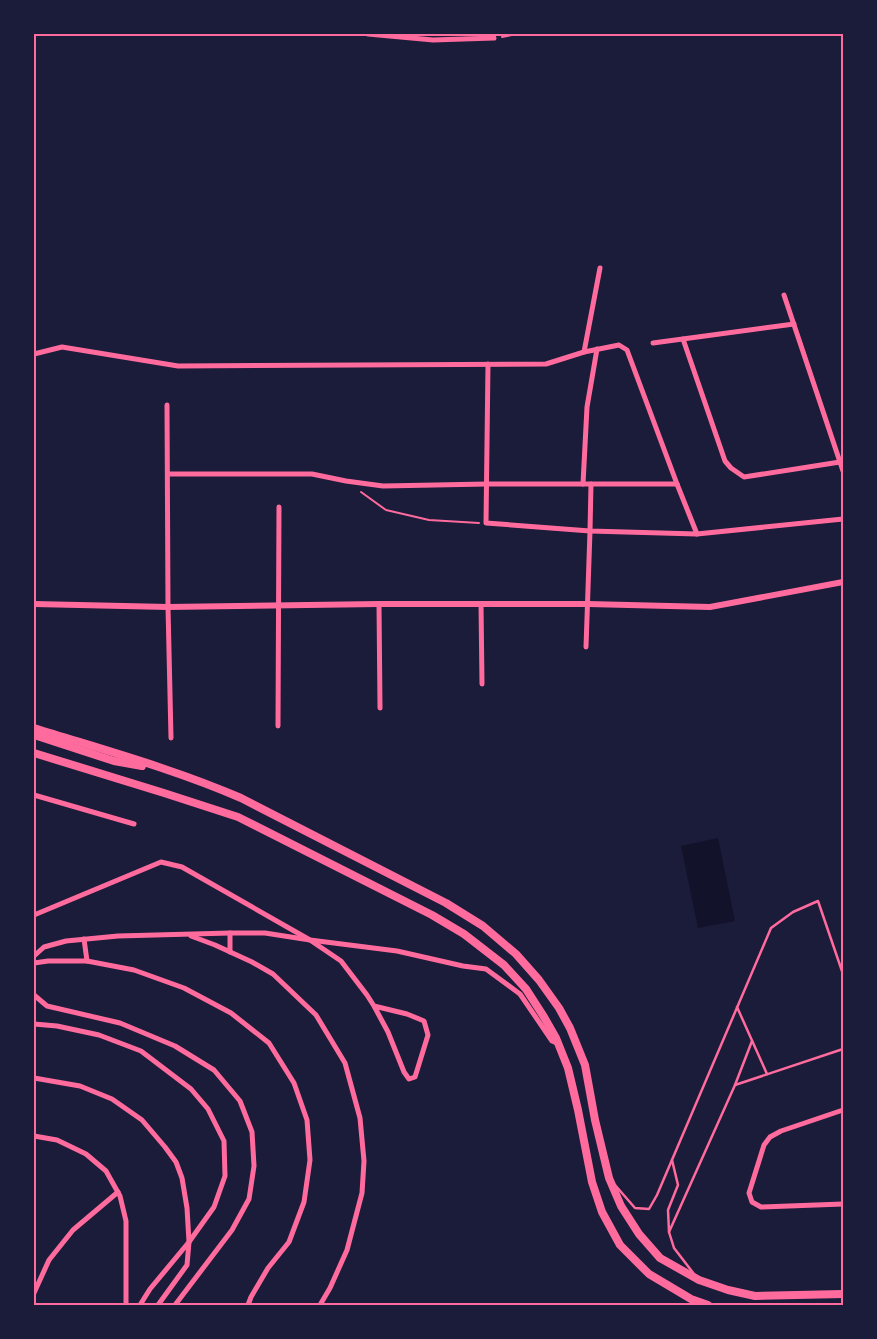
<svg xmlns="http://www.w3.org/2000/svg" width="877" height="1339" viewBox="0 0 877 1339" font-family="Overpass,sans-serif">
	<rect width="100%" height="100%" fill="#1b1b3a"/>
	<path fill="#12122b" d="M718,838L735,921L698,928L681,846Z"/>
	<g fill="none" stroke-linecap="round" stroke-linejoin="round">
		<g stroke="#ff6b9d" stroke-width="2">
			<path d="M502,37L517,34"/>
			<path d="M361,492L386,510L429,520L479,523"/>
		</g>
		<g stroke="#ff6b9d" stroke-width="2.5">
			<path d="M737,1007L767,1074"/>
			<path d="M735,1085L843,1049"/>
			<path d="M672,1160L678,1185L668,1210L669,1232L674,1248L694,1274"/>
			<path d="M615,1185L635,1208L649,1209L657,1195L771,928L793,912L818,901L843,974"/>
			<path d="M669,1232L735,1085L752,1041"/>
		</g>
		<g stroke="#ff6b9d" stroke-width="5">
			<path d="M368,34L433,40L494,38"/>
			<path d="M784,295L843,471"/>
			<path d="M683,339L725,461L731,468L744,477L840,462"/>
			<path d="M653,343L794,324"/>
			<path d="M584,352L600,268"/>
			<path d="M34,354L62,347L178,366L546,364L584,352L619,345L627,350L677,484L697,534"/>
			<path d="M488,364L486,523L590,531L697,534L843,519"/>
			<path d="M167,405L168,607L171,738"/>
			<path d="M168,474H312L346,481L383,486L487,484H677"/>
			<path d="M583,484L587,407L597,349"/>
			<path d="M379,604L380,708"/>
			<path d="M481,604L482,684"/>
			<path d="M586,647L590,531L591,484"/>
			<path d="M278,726L279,507"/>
			<path d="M34,795L134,824"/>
			<path d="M34,915L161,862L182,867L310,940L341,961L367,995L374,1006L388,1032L404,1072L409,1079L415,1077L428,1035L424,1021L407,1014L374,1006"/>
			<path d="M191,936L215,945L252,962L273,974L316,1015L345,1063L360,1118L364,1161L362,1193L347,1250L330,1288L320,1305"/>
			<path d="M84,939L87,961"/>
			<path d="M230,952V933"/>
			<path d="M34,956L44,947L66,941L118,936L230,933H265L310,940L397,951L463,966L486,969L520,994L552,1041L559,1044"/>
			<path d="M34,963L48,961H87L134,970L184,988L231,1013L269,1043L294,1083L307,1120L310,1160L304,1202L289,1242L268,1268L251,1297L248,1305"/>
			<path d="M34,995L47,1006L120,1023L175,1046L214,1070L240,1101L252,1132L254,1166L249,1199L232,1230L175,1305"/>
			<path d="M34,1024L57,1026L99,1035L141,1051L191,1089L208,1109L224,1141L225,1176L214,1207L189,1242L150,1289L140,1305"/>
			<path d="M34,1078L80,1086L112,1099L142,1120L165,1147L176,1162L182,1178L187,1208L189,1242L187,1265L158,1305"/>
			<path d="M843,1110L781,1131L770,1137L764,1145L749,1193L752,1202L761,1207L843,1204"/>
			<path d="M34,1136L57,1140L86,1154L106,1171L120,1196L126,1221V1305"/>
			<path d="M34,1293L49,1260L73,1230L118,1192"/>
		</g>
		<path stroke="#ff6b9d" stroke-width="6" d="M34,604L168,607L379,604H588L710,607L843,582"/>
		<g stroke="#ff6b9d" stroke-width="8">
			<path d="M34,728C104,750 174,769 241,798L446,903L483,926L516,954L539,980L559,1008L570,1028L585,1065L595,1120L609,1178L621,1206L639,1234L660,1258L699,1280L728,1290L755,1296L843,1294"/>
			<path d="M34,735L114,761L142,766"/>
			<path d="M34,753L164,793L238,817L432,915L464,934L504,965L526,989L544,1017L556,1038L568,1068L578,1110L592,1182L602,1212L620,1245L649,1274L691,1299L708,1305"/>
		</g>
	</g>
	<rect width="877" height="1339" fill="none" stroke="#1b1b3a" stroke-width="70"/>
	<rect x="35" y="35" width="807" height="1269" fill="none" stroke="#ff6b9d" stroke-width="2"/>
</svg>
